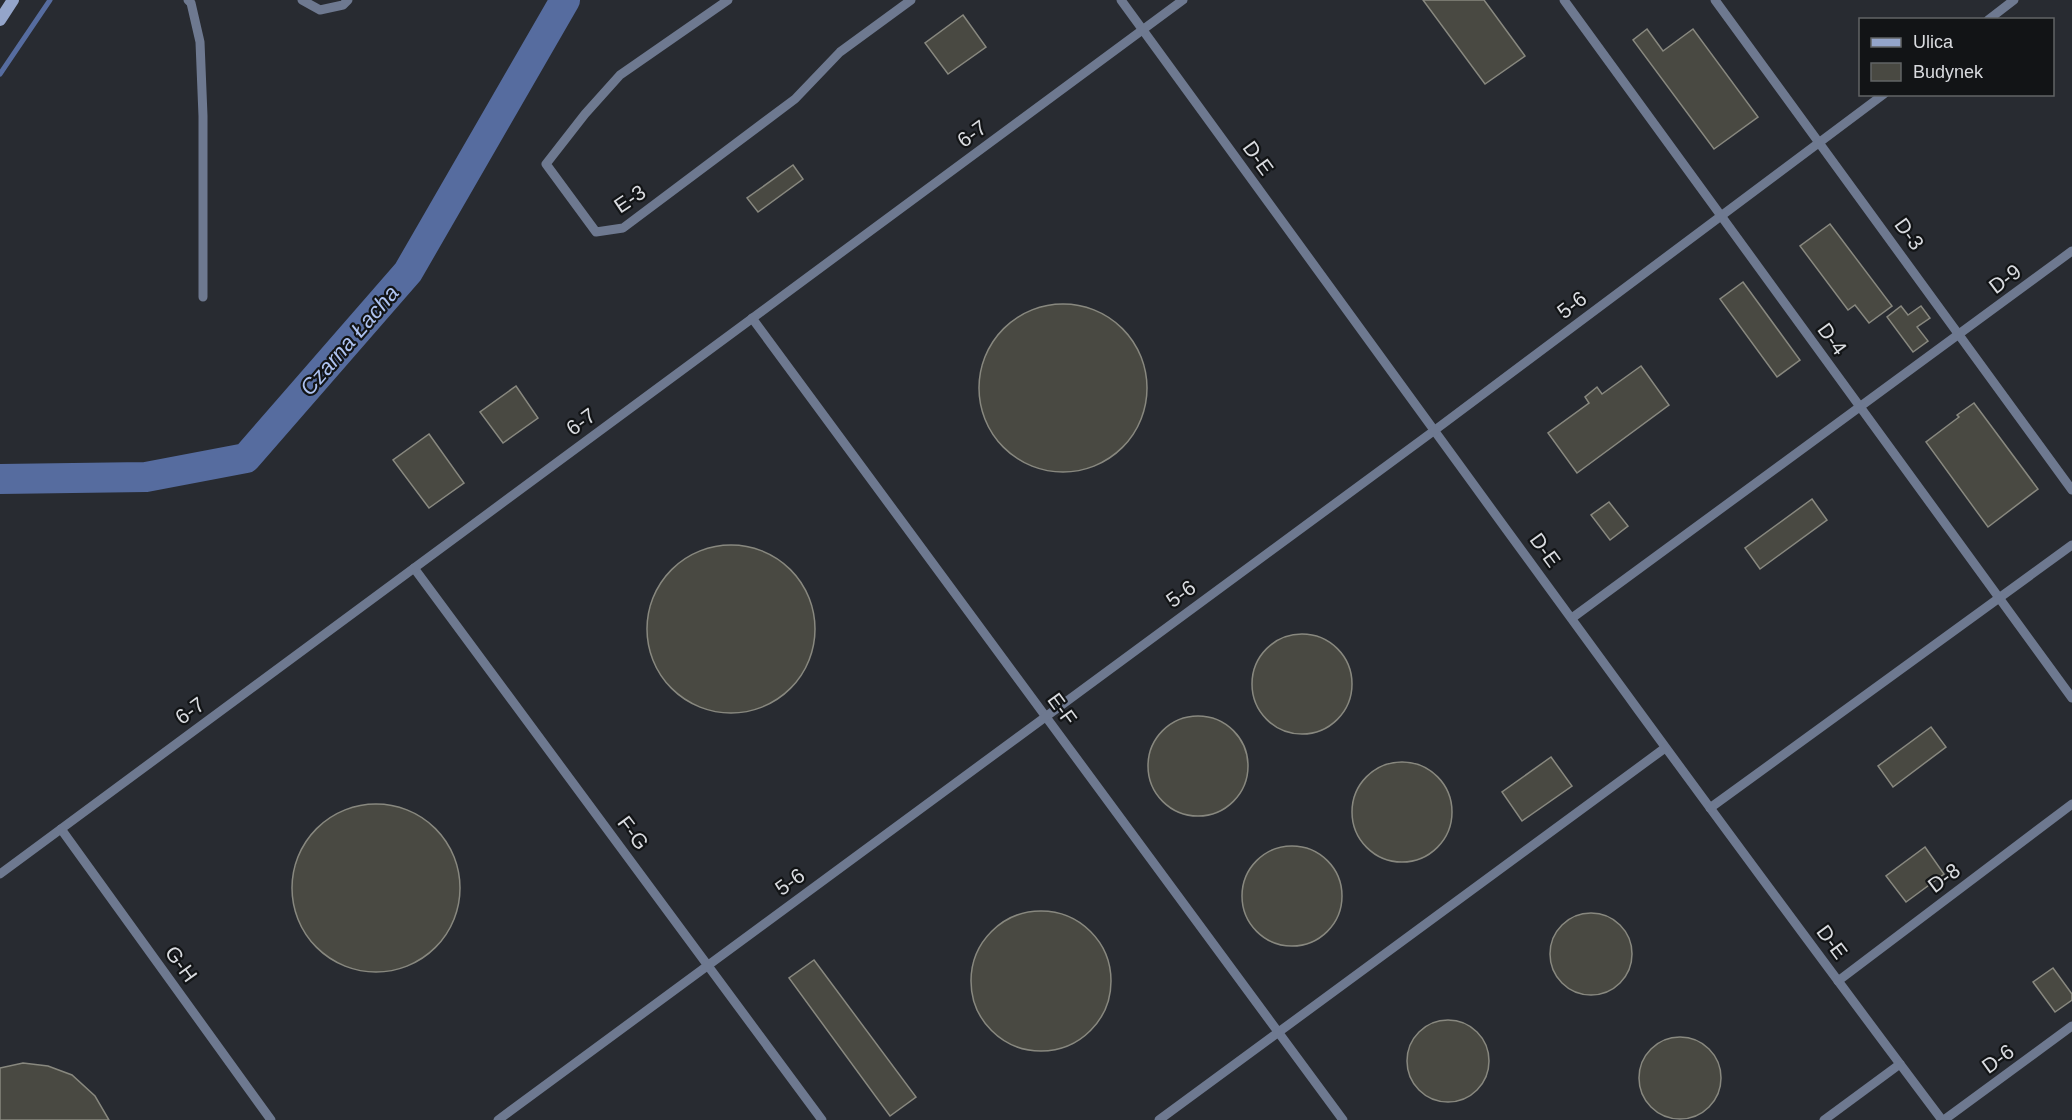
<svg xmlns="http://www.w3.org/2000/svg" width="2072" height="1120" viewBox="0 0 2072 1120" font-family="Arial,sans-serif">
	<rect width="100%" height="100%" fill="#282b31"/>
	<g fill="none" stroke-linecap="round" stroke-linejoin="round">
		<path stroke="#566c9f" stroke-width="5" d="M0,74L50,0"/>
		<path stroke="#566c9f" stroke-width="30" d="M0,479L146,477L246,458L408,272L565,0"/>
	</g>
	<g fill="#494942" stroke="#88887f" stroke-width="1.5">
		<path d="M1423,0H1484L1525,56L1485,84Z"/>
		<path d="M963,15L986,47L948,74L925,43Z"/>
		<path d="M1647,29L1663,51L1693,29L1758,117L1714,149L1633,40Z"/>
		<path d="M793,165L803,179L758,212L747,198Z"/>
		<path d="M1830,224L1892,306L1869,323L1855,305L1848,310L1800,246Z"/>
		<path d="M1743,282L1800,360L1777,377L1720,299Z"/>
		<circle cx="1063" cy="388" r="84"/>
		<path d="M1901,306L1908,315L1921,306L1930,318L1917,327L1928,341L1913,352L1887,317Z"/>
		<path d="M1641,366L1669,405L1577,473L1548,433L1589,403L1585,397L1597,387L1602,394Z"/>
		<path d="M516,386L538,418L503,443L480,412Z"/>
		<path d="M1974,403L2038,489L1988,527L1926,442L1959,417L1957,415Z"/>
		<path d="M429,434L464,483L429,508L393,460Z"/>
		<path d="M1812,499L1827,520L1760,569L1745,548Z"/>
		<path d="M1609,502L1628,526L1610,540L1591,515Z"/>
		<circle cx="731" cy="629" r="84"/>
		<circle cx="1302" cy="684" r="50"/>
		<circle cx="1198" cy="766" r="50"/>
		<path d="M1931,727L1946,747L1893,787L1878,766Z"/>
		<path d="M1551,757L1572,786L1522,821L1502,792Z"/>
		<circle cx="1402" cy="812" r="50"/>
		<circle cx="376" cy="888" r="84"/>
		<circle cx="1292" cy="896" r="50"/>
		<path d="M1925,847L1944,874L1906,902L1886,876Z"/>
		<circle cx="1041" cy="981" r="70"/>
		<circle cx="1591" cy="954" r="41"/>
		<path d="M814,960L916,1097L890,1116L789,978Z"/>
		<path d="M2053,968L2072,994V1000L2055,1012L2033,982Z"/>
		<circle cx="1448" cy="1061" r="41"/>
		<circle cx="1680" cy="1078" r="41"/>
		<path d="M23,1063L48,1066L72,1075L95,1096L109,1120H0V1068Z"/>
	</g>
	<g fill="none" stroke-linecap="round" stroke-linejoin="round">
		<g stroke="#6e7990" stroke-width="9">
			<path d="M188,0L191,3L200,42L203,116V297"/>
			<path d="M302,0L320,10L343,5L348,0"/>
			<path d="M728,0L620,75L585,114L546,164L596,232L623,228L795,99L840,52L911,0"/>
			<path d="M1121,0C1394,374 1664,750 1942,1120"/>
			<path d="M1564,0L2072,698"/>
			<path d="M1715,0L2072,490"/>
			<path d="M1988,20L2014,0"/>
			<path d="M752,318L1343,1120"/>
			<path d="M414,568L822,1120"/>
			<path d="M1572,618L2072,251"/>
			<path d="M1710,808L2072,545"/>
			<path d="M61,829L271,1120"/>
			<path d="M0,874L1183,0"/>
			<path d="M1838,981L2072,804"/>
			<path d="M498,1120L1435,430L1884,94"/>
			<path d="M1159,1120L1665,748"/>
			<path d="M1824,1120L1900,1064"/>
			<path d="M1944,1120L2072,1026"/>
		</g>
		<path stroke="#94a5ca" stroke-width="12" d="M0,20L13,0"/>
	</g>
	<g text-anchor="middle" stroke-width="4.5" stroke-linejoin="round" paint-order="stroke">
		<g font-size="21" fill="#d9dbdf" stroke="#121416">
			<text transform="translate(972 134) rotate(-36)" y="7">6-7</text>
			<text transform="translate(1258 158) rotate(54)" y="7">D-E</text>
			<text transform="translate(630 199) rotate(-34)" y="7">E-3</text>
			<text transform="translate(1909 234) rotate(54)" y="7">D-3</text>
			<text transform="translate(2005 279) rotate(-37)" y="7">D-9</text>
			<text transform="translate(1572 305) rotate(-37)" y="7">5-6</text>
			<text transform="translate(1832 339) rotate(54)" y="7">D-4</text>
			<text transform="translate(581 422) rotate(-36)" y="7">6-7</text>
			<text transform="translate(1545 550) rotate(54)" y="7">D-E</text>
			<text transform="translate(1181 594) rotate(-36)" y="7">5-6</text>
			<text transform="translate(1062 709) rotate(54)" y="7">E-F</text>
			<text transform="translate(190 711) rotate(-36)" y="7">6-7</text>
			<text transform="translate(633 833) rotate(53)" y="7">F-G</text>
			<text transform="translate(1944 878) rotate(-37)" y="7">D-8</text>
			<text transform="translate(790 882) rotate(-36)" y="7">5-6</text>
			<text transform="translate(1832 942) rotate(53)" y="7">D-E</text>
			<text transform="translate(181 964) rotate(54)" y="7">G-H</text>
			<text transform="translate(1998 1059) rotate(-36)" y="7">D-6</text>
		</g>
		<g font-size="22" font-style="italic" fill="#aec3f1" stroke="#121416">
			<text transform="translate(349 340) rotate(-49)" y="8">Czarna Łacha</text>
		</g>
	</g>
	<rect x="1859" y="18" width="195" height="78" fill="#121416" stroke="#626466" stroke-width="1.5"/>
	<rect x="1871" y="38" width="30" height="9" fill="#94a5ca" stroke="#626466" stroke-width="1.5"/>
	<text x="1913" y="48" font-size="18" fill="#d9dbdf">Ulica</text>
	<rect x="1871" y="63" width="30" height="18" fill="#494942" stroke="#626466" stroke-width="1.5"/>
	<text x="1913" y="78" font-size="18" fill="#d9dbdf">Budynek</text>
</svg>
